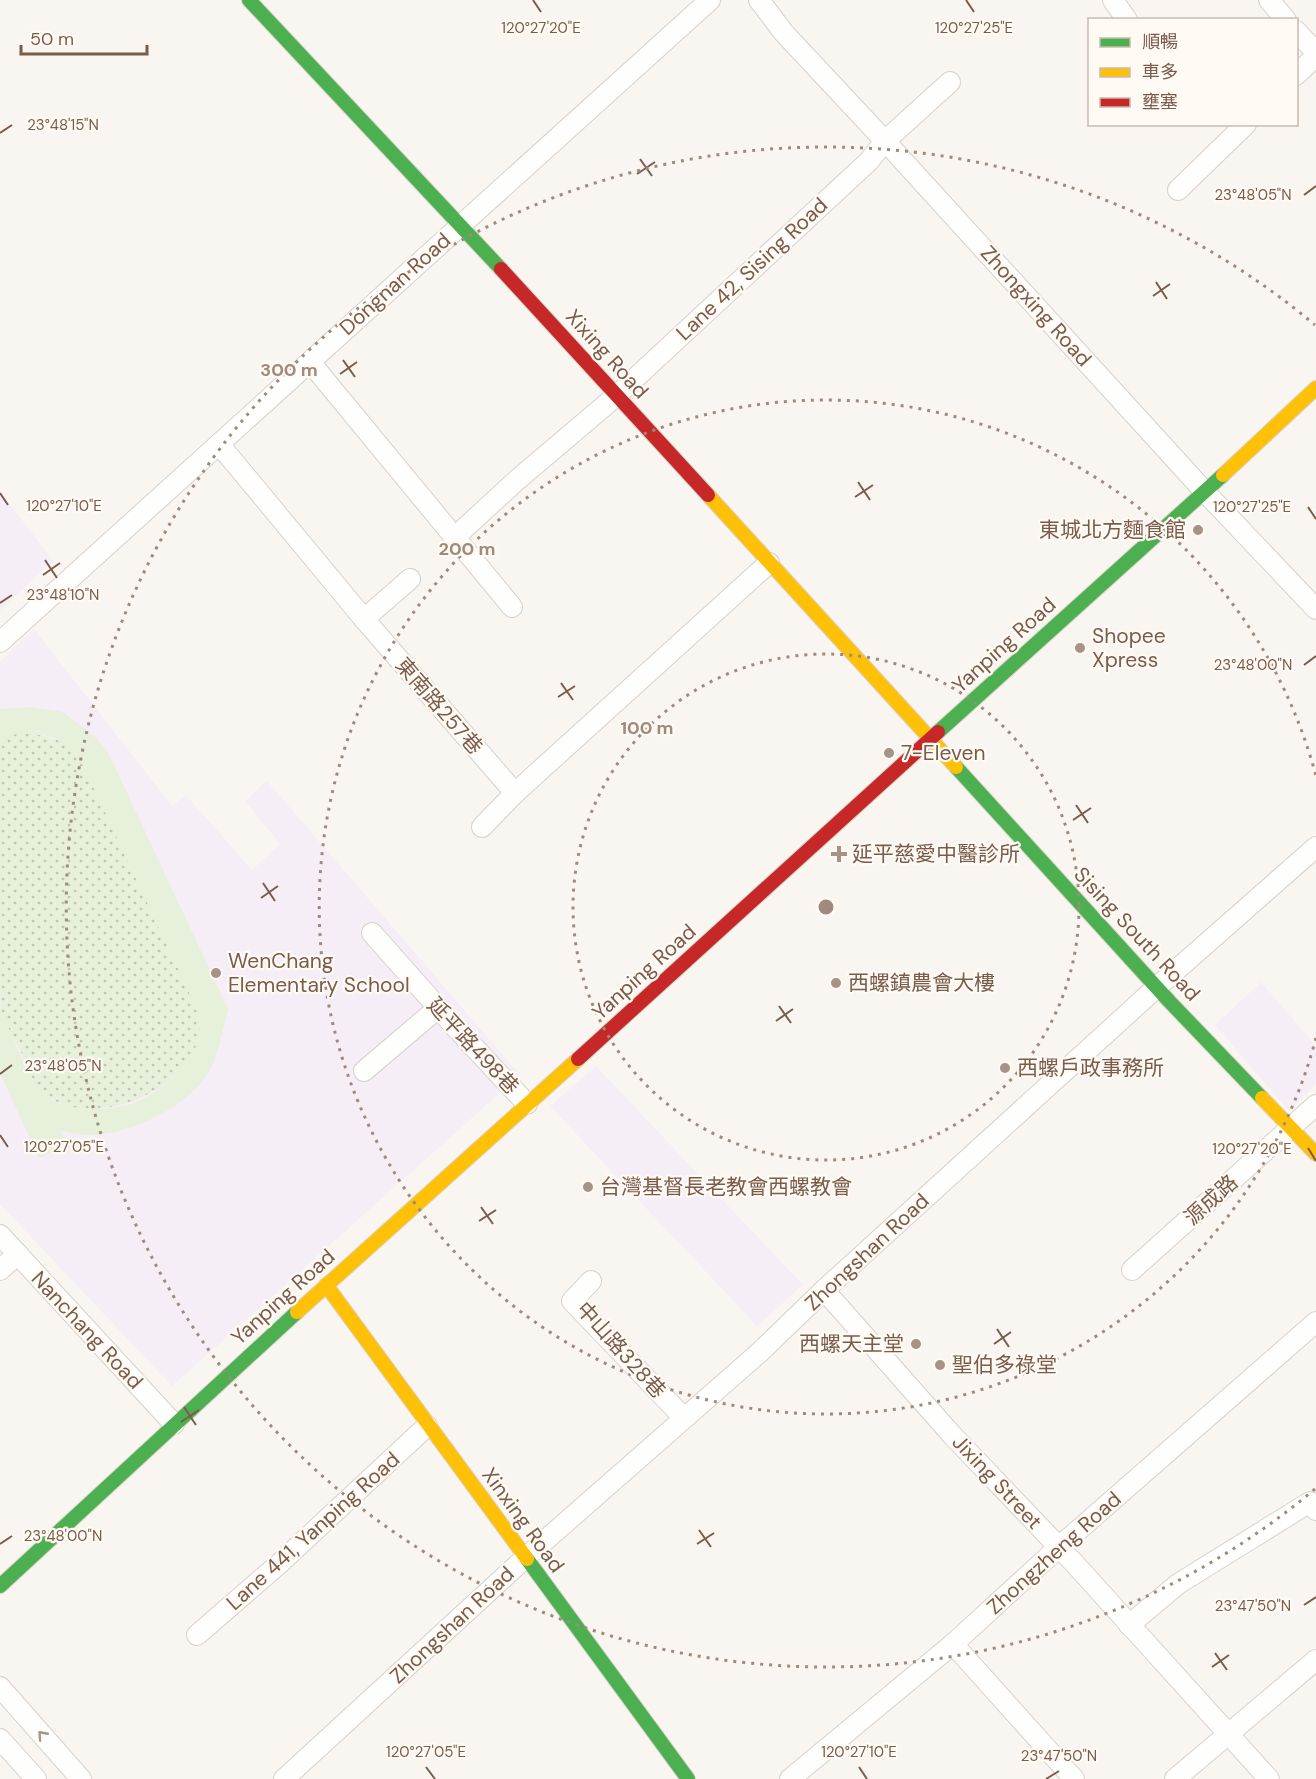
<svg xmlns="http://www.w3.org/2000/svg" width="1316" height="1779" viewBox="0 0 1316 1779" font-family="'DM Sans','Noto Sans TC',sans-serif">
	<defs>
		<pattern id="grass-dots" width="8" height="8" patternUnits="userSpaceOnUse" patternTransform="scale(1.5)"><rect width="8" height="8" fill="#e7f0db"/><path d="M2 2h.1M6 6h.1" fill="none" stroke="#c0c6b4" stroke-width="1.8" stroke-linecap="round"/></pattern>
	</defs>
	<rect width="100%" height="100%" fill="#f9f5f0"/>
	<g fill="#f6eef6">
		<path d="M0,491L53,561L0,610Z"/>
		<path d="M34,629L172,806L186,795L252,870L280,844L245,801L267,781L520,1075L172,1386L0,1204V662Z"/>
		<path d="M1261,982L1316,1046V1084L1289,1111L1215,1025Z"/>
		<path d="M596,1066L803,1285L757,1326L550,1106Z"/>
	</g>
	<path fill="url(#grass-dots)" d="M13,734H36L61,741L80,758L199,1014C215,1085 78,1145 35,1083C29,1075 26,1064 22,1054C15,1040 5,1025 1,1009C0,995 0,953 0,937C0,870 0,803 0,737Z"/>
	<path fill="#e7f0db" d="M31,707L63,712L94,736L107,750L228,1009C223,1029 219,1052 210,1070C191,1105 131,1134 93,1135C82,1136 71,1132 61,1131L67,1145L39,1158L0,1073V1008C13,1036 27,1081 52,1100C56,1103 63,1104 69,1106C88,1112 122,1109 141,1100C171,1085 208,1051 199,1014L80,758C74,753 68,746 62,742C45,731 19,733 0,737V709Z"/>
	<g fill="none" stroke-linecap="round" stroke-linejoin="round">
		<defs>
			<g id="street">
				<path d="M759,0L784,33L885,141L1205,492L1316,609"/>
				<path d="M1113,0L1127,20"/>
				<path d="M1269,0L1286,20"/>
				<path d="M1296,31L1316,52"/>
				<path d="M1296,75L1316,56"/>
				<path d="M1178,190L1246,124"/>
				<path d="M310,362L512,607"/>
				<path d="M219,444L364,619L515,793"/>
				<path d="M454,538L517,480L616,396L869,161L885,141L950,82"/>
				<path d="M364,619L410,579"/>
				<path d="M0,642L710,0"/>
				<path d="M482,827L515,793L769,563"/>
				<path d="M372,933L457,1029L527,1104"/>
				<path d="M364,1071L438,1008"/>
				<path d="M0,1235L174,1424"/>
				<path d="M0,1270L18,1254"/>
				<path d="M1132,1270L1316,1105"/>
				<path d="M591,1281L572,1301L684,1418"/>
				<path d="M824,1290L952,1435L1075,1564L1269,1779"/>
				<path d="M1129,1625L1178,1584L1310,1502L1316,1510"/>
				<path d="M197,1635L280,1563L427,1426"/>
				<path d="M953,1644L1074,1779"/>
				<path d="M0,1687L81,1779"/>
				<path d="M0,1739L36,1779"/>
				<path d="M284,1779L525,1558L760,1352L824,1290L1157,987L1316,847"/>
				<path d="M790,1779L953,1644L1059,1547L1316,1322"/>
				<path d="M1175,1779L1316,1660"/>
			</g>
			<g id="fast">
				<path d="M249,0L501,269"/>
				<path d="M938,732L1223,475"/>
				<path d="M956,767L1169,1001L1262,1098"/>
				<path d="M527,1559L688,1779"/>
				<path d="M0,1586L297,1312"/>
			</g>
			<g id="slow">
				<path d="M1223,475L1316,388"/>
				<path d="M708,495L956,767"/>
				<path d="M1262,1098L1316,1154"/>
				<path d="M326,1285L527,1559"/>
				<path d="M297,1312L578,1059"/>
			</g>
			<g id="jam">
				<path d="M501,269L708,495"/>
				<path d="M578,1059L938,732"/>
			</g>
		</defs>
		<use href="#street" stroke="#d7d1cb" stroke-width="22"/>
		<use href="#fast" stroke="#d9d2cb" stroke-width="16"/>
		<use href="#slow" stroke="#d9d2cb" stroke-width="16"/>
		<use href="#jam" stroke="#d9d2cb" stroke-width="16"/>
		<use href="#street" stroke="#fefefd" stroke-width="20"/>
		<use href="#fast" stroke="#4caf50" stroke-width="14"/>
		<use href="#slow" stroke="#ffc107" stroke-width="14"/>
		<use href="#jam" stroke="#c62828" stroke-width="14"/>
	</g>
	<defs><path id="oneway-chevron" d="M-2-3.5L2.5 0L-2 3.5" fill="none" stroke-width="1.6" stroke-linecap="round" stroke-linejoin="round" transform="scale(1.5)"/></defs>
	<use stroke="#a8958b" href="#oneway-chevron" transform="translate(42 1735) rotate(-132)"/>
	<path fill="none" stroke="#7a5c4d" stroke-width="2" d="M533,0L541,12M966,0L974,12M0,133L12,125M640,159L652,176M637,174L655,162M1304,195L1316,186M1156,282L1167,299M1153,296L1170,284M343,360L355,377M340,374L357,362M858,482L870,500M0,493L8,505M855,497L873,485M1308,507L1316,519M45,560L57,578M43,575L60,563M0,603L12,595M1304,665L1316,656M561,683L573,700M558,697L575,686M1076,805L1088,823M1073,820L1091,808M263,883L275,901M261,898L278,886M779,1006L791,1023M776,1021L793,1009M0,1074L12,1065M0,1135L8,1147M1308,1148L1316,1161M481,1207L493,1224M479,1221L496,1210M997,1329L1009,1347M994,1344L1011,1332M184,1407L196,1425M181,1422L199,1410M699,1530L711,1547M0,1544L12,1536M697,1544L714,1533M1304,1605L1316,1597M1215,1653L1227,1670M1212,1667L1229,1655M426,1767L435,1779M859,1767L867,1779M1046,1779L1059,1771"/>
	<g fill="none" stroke="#9f8a7d" stroke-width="3" stroke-dasharray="3 6">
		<circle cx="826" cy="907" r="253"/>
		<path d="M1316 1038A507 507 0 1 1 1316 776"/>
		<path d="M1315 1489A760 760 0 1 1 1315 325"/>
	</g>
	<g fill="#a69286" stroke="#fffaf3" stroke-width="2">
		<circle cx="1198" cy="530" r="6"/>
		<circle cx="1080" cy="648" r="6"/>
		<circle cx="889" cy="753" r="6"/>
		<path d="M836 845h6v6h6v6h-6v6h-6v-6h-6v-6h6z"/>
		<circle cx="216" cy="973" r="6"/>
		<circle cx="836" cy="983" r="6"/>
		<circle cx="1005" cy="1068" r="6"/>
		<circle cx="588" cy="1187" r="6"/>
		<circle cx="916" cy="1344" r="6"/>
		<circle cx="940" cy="1365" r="6"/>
	</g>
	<g text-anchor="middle" stroke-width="4.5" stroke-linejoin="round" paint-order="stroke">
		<g font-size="21" fill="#7a5c4d" stroke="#fffaf3">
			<text transform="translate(752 269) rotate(-43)" y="7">Lane 42, Sising Road</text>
			<text transform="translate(395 284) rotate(-42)" y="7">Dongnan Road</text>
			<text transform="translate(1036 306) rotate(48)" y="7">Zhongxing Road</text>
			<text transform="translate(607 354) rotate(48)" y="7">Xixing Road</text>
			<text transform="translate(1004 645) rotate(-42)" y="7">Yanping Road</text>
			<text transform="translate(439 706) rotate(49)" y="7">東南路257巷</text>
			<text transform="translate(1137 934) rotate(47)" y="7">Sising South Road</text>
			<text transform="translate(644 972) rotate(-42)" y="7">Yanping Road</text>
			<text transform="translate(473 1046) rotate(47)" y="7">延平路498巷</text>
			<text transform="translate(1211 1200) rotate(-42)" y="7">源成路</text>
			<text transform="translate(867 1252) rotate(-43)" y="7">Zhongshan Road</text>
			<text transform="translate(283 1297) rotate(-42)" y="7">Yanping Road</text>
			<text transform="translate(87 1330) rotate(47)" y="7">Nanchang Road</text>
			<text transform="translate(621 1350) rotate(48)" y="7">中山路328巷</text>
			<text transform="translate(997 1482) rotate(47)" y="7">Jixing Street</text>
			<text transform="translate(523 1520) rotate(54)" y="7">Xinxing Road</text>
			<text transform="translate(313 1531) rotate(-42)" y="7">Lane 441, Yanping Road</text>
			<text transform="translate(1054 1553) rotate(-42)" y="7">Zhongzheng Road</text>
			<text transform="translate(452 1625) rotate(-43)" y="7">Zhongshan Road</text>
		</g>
		<g font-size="21" fill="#7a5c4d" stroke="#fffaf3" text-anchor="start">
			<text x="1186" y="537" text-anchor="end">東城北方麵食館</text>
			<text x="1092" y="643">Shopee<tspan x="1092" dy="24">Xpress</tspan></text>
			<text x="901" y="760">7-Eleven</text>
			<text x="852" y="861">延平慈愛中醫診所</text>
			<text x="228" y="968">WenChang<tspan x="228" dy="24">Elementary School</tspan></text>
			<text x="848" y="990">西螺鎮農會大樓</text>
			<text x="1017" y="1075">西螺戶政事務所</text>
			<text x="600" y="1194">台灣基督長老教會西螺教會</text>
			<text x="904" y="1351" text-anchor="end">西螺天主堂</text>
			<text x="952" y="1372">聖伯多祿堂</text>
		</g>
	</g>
	<g font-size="15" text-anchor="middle" fill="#7a5c4d" stroke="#fffaf3" stroke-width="4.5" stroke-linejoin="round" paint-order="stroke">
		<text x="541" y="33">120°27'20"E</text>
		<text x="974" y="33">120°27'25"E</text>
		<text x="63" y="130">23°48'15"N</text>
		<text x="1253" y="200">23°48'05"N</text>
		<text x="64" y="511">120°27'10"E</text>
		<text x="1252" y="512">120°27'25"E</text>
		<text x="63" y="600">23°48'10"N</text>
		<text x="1253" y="670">23°48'00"N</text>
		<text x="63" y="1071">23°48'05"N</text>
		<text x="64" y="1152">120°27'05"E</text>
		<text x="1252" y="1154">120°27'20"E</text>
		<text x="63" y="1541">23°48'00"N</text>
		<text x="1253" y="1611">23°47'50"N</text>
		<text x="426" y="1757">120°27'05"E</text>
		<text x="859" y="1757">120°27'10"E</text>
		<text x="1059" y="1761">23°47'50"N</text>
	</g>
	<circle cx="826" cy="907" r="9" fill="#9f8a7d" stroke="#fffaf3" stroke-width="3"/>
	<g font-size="18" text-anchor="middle" font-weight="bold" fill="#9f8a7d" stroke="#fffaf3" stroke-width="4.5" stroke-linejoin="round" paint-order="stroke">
		<text x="289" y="376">300 m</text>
		<text x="467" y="555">200 m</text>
		<text x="647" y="734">100 m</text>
	</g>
	<rect x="1088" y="18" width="210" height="108" fill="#fffaf3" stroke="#cabbb1" stroke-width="1.5"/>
	<rect x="1100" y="38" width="30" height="9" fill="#4caf50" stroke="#cabbb1" stroke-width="1.5"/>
	<text x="1142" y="48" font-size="18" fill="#7a5c4d">順暢</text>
	<rect x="1100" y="68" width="30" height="9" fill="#ffc107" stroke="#cabbb1" stroke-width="1.5"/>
	<text x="1142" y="78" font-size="18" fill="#7a5c4d">車多</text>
	<rect x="1100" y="98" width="30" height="9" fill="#c62828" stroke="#cabbb1" stroke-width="1.5"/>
	<text x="1142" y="108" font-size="18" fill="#7a5c4d">壅塞</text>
	<path d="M21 45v9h126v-9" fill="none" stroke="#7a5c4d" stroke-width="3"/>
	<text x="30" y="45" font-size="18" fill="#7a5c4d" stroke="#fffaf3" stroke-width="4.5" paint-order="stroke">50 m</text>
</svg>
